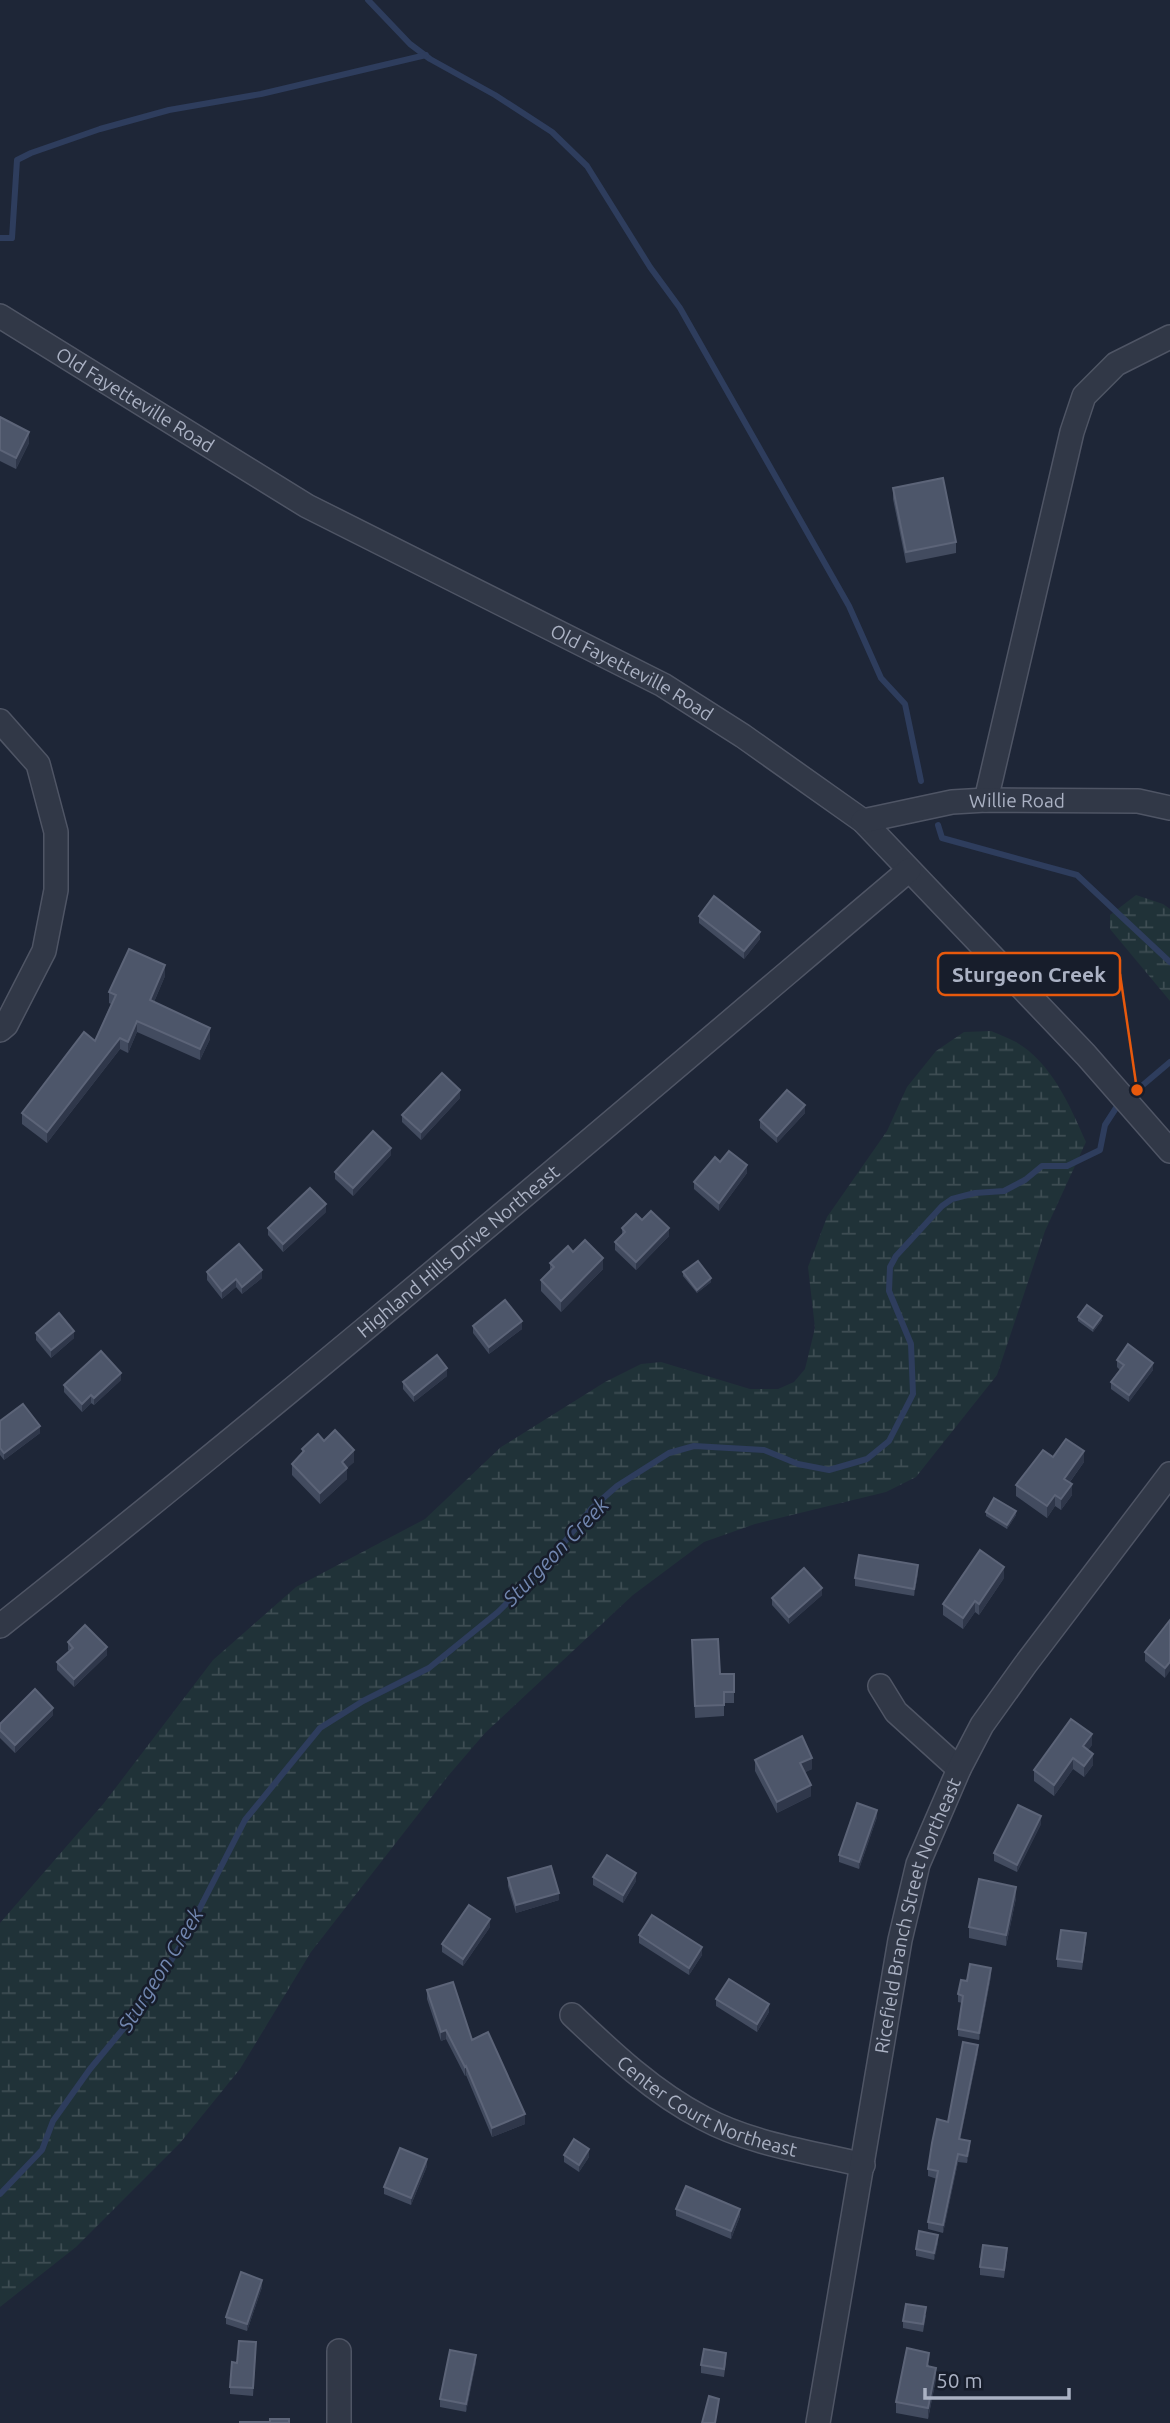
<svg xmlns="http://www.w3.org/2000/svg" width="1170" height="2423" viewBox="0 0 1170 2423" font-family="Ubuntu,sans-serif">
	<defs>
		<pattern id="wetland-marsh" width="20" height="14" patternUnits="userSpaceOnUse" patternTransform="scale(1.75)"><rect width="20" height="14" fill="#203238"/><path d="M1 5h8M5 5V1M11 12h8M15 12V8" fill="none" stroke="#3e4d53"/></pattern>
	</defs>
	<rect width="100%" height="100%" fill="#1e2637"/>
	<g fill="url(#wetland-marsh)">
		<path d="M1136,895L1163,904L1170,909V1001L1110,929V915Z"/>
		<path d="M991,1031C999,1034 1008,1038 1016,1042C1052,1063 1070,1106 1086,1142L1045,1231L997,1375L916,1477L886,1492L755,1524L704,1542L633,1595L485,1733L448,1776L311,1952L240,2069L180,2143L76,2247L0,2307V1923L104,1803L213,1660L296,1587L425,1519L501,1447L605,1382L641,1364L661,1362L750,1389H778L794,1382L805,1369L815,1328L808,1267L827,1217L887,1131L907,1087L936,1051L964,1032Z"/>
	</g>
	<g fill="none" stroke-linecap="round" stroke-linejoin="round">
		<g stroke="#2e3d5d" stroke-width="6">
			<path d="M368,0L410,44L430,59L495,95L552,132L587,166L650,267L680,308L849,606L881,678L905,704L921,781"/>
			<path d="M0,238H12L17,160L31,153L100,129L169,110L261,94L426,55"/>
			<path d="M938,825L942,838L1077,875L1170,962"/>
			<path d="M1137,1090L1170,1062"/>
			<path d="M0,2194L42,2150L53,2121L90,2069L138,2011L181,1945L245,1820L320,1728L363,1701L429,1668L498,1612L549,1561L592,1508L617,1486L669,1453L694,1446L764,1450L798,1464L829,1470L867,1459L889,1441L913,1394L911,1344L889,1291L890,1267L896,1256L942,1206L952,1199L975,1193L1004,1191L1025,1180L1042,1166H1067L1100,1150L1105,1125L1116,1108"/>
		</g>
		<defs>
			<g id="minor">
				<path id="s1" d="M0,316L307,506L663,685L743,736L863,821L1086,1055L1170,1151"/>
				<path d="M0,721L38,764L56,832V890L44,951L6,1025L0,1030"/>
				<path d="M986,800L1072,432L1084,396L1116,364L1170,337"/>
				<path id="s2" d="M863,821L952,802L986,800L1138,801L1170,808"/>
				<path id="s3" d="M0,1626C309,1381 609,1124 909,870"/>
				<path d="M880,1686L896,1712L959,1769"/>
				<path id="s4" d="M572,2015C612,2053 653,2092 703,2118C751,2144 810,2152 863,2165"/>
				<path d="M339,2423V2351"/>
				<path id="s5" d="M818,2423L900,1940L918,1864L959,1769L982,1725L1025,1665L1170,1474"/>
			</g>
		</defs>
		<use href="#minor" stroke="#4f5565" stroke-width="26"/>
		<use href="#minor" stroke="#313847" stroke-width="23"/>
	</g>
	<g fill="#424b5f">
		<path d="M0,417L29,443L16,469L0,461Z"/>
		<path d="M893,488L956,542V553L906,563L893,499Z"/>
		<path d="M699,916L760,939L744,959L699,923Z"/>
		<path d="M165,976L154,1002L210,1039L200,1060L137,1032L128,1053L120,1049L47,1143L22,1124V1113L95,1041L111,1004L109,1003V992Z"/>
		<path d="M460,1098L421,1140L402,1122V1115Z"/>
		<path d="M805,1113L777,1143L760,1128V1120Z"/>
		<path d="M391,1155L353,1196L335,1179V1172Z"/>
		<path d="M720,1162L747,1173L719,1211L694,1189V1182Z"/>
		<path d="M326,1212L283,1252L268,1235V1228Z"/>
		<path d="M642,1220L669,1236L636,1270L615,1250V1242L622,1235V1228Z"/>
		<path d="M550,1263L603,1269L561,1312L541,1291V1280L550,1271Z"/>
		<path d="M207,1272L262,1278L242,1294L236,1287L222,1299L207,1280Z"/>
		<path d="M683,1272L711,1282L697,1293L683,1276Z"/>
		<path d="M1078,1317L1102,1320L1093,1332L1078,1321Z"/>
		<path d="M473,1326L522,1329L489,1354L473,1333Z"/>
		<path d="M36,1333L74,1338L51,1358L36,1340Z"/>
		<path d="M1117,1360L1153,1370L1129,1402L1111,1389V1382L1120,1370L1117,1367Z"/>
		<path d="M447,1376L414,1402L403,1389V1382Z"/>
		<path d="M121,1380L94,1405L91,1403L82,1412L64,1392V1385Z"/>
		<path d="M0,1421L40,1433L4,1460L0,1455Z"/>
		<path d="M324,1441L354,1462L347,1468V1479L320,1504L292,1475V1464L302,1454V1449Z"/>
		<path d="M1053,1457L1084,1462L1070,1482L1072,1495L1061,1510L1055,1506L1047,1518L1016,1496V1485Z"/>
		<path d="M986,1512L1016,1515L1007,1529L986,1516Z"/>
		<path d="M918,1573L914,1596L855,1586V1578Z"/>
		<path d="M1004,1578L979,1615L975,1612L963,1629L943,1615V1604Z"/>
		<path d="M822,1595L789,1624L772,1605V1598Z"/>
		<path d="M1170,1620L1165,1678L1145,1661V1652Z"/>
		<path d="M692,1640L720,1674H734V1703H724V1716L695,1718Z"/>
		<path d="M68,1642L107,1655L74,1687L57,1670V1662L69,1651L68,1650Z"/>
		<path d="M53,1715L15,1753L0,1738V1724Z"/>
		<path d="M1092,1745L1088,1750L1093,1765L1084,1777L1073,1769L1054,1796L1034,1781V1770Z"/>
		<path d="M755,1760L812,1769L805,1772L811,1796L777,1813L755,1771Z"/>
		<path d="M877,1817L859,1869L839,1862V1855Z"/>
		<path d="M1041,1824L1017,1872L994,1861V1853Z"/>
		<path d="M593,1877L636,1881L623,1903L593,1885Z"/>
		<path d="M508,1878L559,1900L516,1913L508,1886Z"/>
		<path d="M1016,1898L1006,1946L969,1938V1927Z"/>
		<path d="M490,1927L463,1966L442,1952V1944Z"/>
		<path d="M639,1935L702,1955L689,1975L639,1943Z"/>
		<path d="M1086,1940L1082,1970L1057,1967V1959Z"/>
		<path d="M991,1976L979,2040L958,2036V2029L962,2003L958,2002V1994L967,1981Z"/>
		<path d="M427,1990L472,2040L525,2124L492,2137L466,2075L465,2076L446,2039L441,2041L427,1999Z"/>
		<path d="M716,1999L769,2012L757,2032L716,2006Z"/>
		<path d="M978,2052L960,2139L970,2148L967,2163L958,2162L943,2233L928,2229V2222L937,2179L928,2176V2169Z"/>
		<path d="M564,2155L589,2157L579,2172L564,2162Z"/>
		<path d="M427,2166L411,2205L384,2194V2187Z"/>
		<path d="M676,2209L740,2216L731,2239L676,2216Z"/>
		<path d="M938,2242L934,2260L916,2256V2249Z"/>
		<path d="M1007,2255L1004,2278L980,2275V2267Z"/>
		<path d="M262,2287L247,2331L226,2324V2317Z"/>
		<path d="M926,2315L923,2332L903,2328V2321Z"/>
		<path d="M256,2349L253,2396L230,2394V2387L237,2363Z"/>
		<path d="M726,2361L724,2377L701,2373V2365Z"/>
		<path d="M476,2362L466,2412L440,2407V2399Z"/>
		<path d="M929,2364V2366L936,2379L928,2419L896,2413V2402Z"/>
	</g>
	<g fill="#2f374a">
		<path d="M29,432V443L16,469V458Z"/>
		<path d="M760,932V939L744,959V951Z"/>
		<path d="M165,965V976L150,1011V1000Z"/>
		<path d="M137,1021V1032L128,1053V1042Z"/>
		<path d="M210,1028V1039L200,1060V1049Z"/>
		<path d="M120,1038V1049L47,1143V1132Z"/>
		<path d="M460,1090V1098L421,1140V1132Z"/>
		<path d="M805,1105V1113L777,1143V1136Z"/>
		<path d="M391,1148V1155L353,1196V1188Z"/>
		<path d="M747,1165V1173L719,1211V1203Z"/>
		<path d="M326,1204V1212L283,1252V1244Z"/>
		<path d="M669,1228V1236L636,1270V1262Z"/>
		<path d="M603,1258V1269L561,1312V1301Z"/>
		<path d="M262,1270V1278L242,1294V1287Z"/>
		<path d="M711,1278V1282L697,1293V1290Z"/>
		<path d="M236,1279V1287L222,1299V1291Z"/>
		<path d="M1102,1316V1320L1093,1332V1328Z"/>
		<path d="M522,1321V1329L489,1354V1347Z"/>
		<path d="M74,1331V1338L51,1358V1350Z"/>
		<path d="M1153,1363V1370L1129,1402V1395Z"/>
		<path d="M447,1368V1376L414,1402V1395Z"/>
		<path d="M121,1373V1380L94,1405V1398Z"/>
		<path d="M91,1395V1403L82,1412V1404Z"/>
		<path d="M40,1426V1433L4,1460V1453Z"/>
		<path d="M354,1450V1462L342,1473V1462Z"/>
		<path d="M1084,1451V1462L1064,1490V1479Z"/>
		<path d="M347,1468V1479L320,1504V1493Z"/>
		<path d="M1072,1484V1495L1061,1510V1499Z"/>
		<path d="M1055,1495V1506L1047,1518V1506Z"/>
		<path d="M1016,1511V1515L1007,1529V1525Z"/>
		<path d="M918,1565V1573L914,1596V1589Z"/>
		<path d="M1004,1567V1578L979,1615V1604Z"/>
		<path d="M822,1588V1595L789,1624V1617Z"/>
		<path d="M975,1601V1612L963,1629V1618Z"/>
		<path d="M107,1647V1655L74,1687V1679Z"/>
		<path d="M1170,1662V1671L1165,1678V1668Z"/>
		<path d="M53,1708V1715L15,1753V1745Z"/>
		<path d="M1092,1734V1745L1083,1757V1746Z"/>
		<path d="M1093,1754V1765L1084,1777V1766Z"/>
		<path d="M812,1758V1769L800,1775V1763Z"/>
		<path d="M1073,1758V1769L1054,1796V1785Z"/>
		<path d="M811,1785V1796L777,1813V1802Z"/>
		<path d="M877,1810V1817L859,1869V1862Z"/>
		<path d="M1041,1816V1824L1017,1872V1865Z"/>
		<path d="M636,1873V1881L623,1903V1895Z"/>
		<path d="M1016,1887V1898L1006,1946V1935Z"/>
		<path d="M559,1893V1900L516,1913V1905Z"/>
		<path d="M490,1919V1927L463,1966V1959Z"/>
		<path d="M702,1947V1955L689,1975V1968Z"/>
		<path d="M991,1968V1976L979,2040V2033Z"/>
		<path d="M769,2004V2012L757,2032V2024Z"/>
		<path d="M446,2030V2039L441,2041V2032Z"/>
		<path d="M978,2045V2052L959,2146V2139Z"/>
		<path d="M466,2066V2075L465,2076V2067Z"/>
		<path d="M525,2114V2124L492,2137V2128Z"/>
		<path d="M970,2141V2148L967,2163V2156Z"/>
		<path d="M589,2149V2157L579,2172V2165Z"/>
		<path d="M958,2154V2162L943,2233V2225Z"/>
		<path d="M427,2159V2166L411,2205V2198Z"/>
		<path d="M740,2209V2216L731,2239V2231Z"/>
		<path d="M938,2235V2242L934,2260V2253Z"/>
		<path d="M262,2280V2287L247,2331V2324Z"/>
		<path d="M476,2355V2362L466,2412V2404Z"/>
		<path d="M936,2368V2379L928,2419V2408Z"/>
	</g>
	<g fill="#4d566a" stroke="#5c6478" stroke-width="2">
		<path d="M0,417L29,432L16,458L0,450Z"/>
		<path d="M943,478L956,542L906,552L893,488Z"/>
		<path d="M714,896L760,932L744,951L699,916Z"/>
		<path d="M129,949L165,965L150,1000L210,1028L200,1049L137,1021L128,1042L120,1038L47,1132L22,1113L84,1032L95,1041L116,995L109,992Z"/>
		<path d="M442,1073L460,1090L421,1132L402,1115Z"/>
		<path d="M787,1090L805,1105L777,1136L760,1120Z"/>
		<path d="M373,1131L391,1148L353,1188L335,1172Z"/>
		<path d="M729,1151L747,1165L719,1203L694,1182L715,1157L720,1162Z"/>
		<path d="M310,1188L326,1204L283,1244L268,1228Z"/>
		<path d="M651,1211L669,1228L636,1262L615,1242L625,1232L622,1228L636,1214L642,1220Z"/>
		<path d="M585,1240L603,1258L561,1301L541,1280L554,1267L550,1263L568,1246L573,1252Z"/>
		<path d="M239,1244L262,1270L242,1287L236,1279L222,1291L207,1272Z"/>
		<path d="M698,1261L711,1278L697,1290L683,1272Z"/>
		<path d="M505,1300L522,1321L489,1347L473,1326Z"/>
		<path d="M1087,1305L1102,1316L1093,1328L1078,1317Z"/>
		<path d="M59,1313L74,1331L51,1350L36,1333Z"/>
		<path d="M1128,1344L1153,1363L1129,1395L1111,1382L1124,1365L1117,1360Z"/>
		<path d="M101,1351L121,1373L94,1398L91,1395L82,1404L64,1385Z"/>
		<path d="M437,1355L447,1368L414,1395L403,1382Z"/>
		<path d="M23,1404L40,1426L4,1453L0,1448V1421Z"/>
		<path d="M335,1430L354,1450L342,1462L347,1468L320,1493L292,1464L304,1451L302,1449L318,1434L324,1441Z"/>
		<path d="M1066,1439L1084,1451L1064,1479L1072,1484L1061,1499L1055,1495L1047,1506L1016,1485L1043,1450L1053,1457Z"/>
		<path d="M994,1498L1016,1511L1007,1525L986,1512Z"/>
		<path d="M980,1550L1004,1567L979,1604L975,1601L963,1618L943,1604Z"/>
		<path d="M859,1555L918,1565L914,1589L855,1578Z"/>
		<path d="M804,1568L822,1588L789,1617L772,1598Z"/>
		<path d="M1170,1620V1662L1165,1668L1145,1652Z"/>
		<path d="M85,1625L107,1647L74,1679L57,1662L73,1648L68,1642Z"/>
		<path d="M718,1639L720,1674H734V1692H724V1705L695,1706L692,1640Z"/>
		<path d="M35,1689L53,1708L15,1745L0,1730V1724Z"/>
		<path d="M1071,1719L1092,1734L1083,1746L1093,1754L1084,1766L1073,1758L1054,1785L1034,1770Z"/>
		<path d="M802,1736L812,1758L800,1763L811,1785L777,1802L755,1760Z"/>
		<path d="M857,1803L877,1810L859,1862L839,1855Z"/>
		<path d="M1018,1805L1041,1816L1017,1865L994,1853Z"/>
		<path d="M607,1855L636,1873L623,1895L593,1877Z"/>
		<path d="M551,1866L559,1893L516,1905L508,1878Z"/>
		<path d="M979,1879L1016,1887L1006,1935L969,1927Z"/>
		<path d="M469,1905L490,1919L463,1959L442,1944Z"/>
		<path d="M652,1915L702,1947L689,1968L639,1935Z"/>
		<path d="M1061,1930L1086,1933L1082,1962L1057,1959Z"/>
		<path d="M970,1964L991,1968L979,2033L958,2029L963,1996L958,1994L961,1980L967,1981Z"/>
		<path d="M729,1979L769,2004L757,2024L716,1999Z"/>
		<path d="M453,1982L472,2040L488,2032L525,2114L492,2128L466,2066L465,2067L446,2030L441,2032L427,1990Z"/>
		<path d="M963,2042L978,2045L959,2139L970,2141L967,2156L958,2154L943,2225L928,2222L938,2171L928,2169L932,2143L937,2119L948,2122Z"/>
		<path d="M574,2139L589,2149L579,2165L564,2155Z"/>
		<path d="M400,2148L427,2159L411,2198L384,2187Z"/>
		<path d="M686,2186L740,2209L731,2231L676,2209Z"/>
		<path d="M919,2231L938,2235L934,2253L916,2249Z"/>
		<path d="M983,2245L1007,2248L1004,2270L980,2267Z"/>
		<path d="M241,2272L262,2280L247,2324L226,2317Z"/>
		<path d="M906,2304L926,2307L923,2324L903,2321Z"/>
		<path d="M239,2341L256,2342L253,2388L230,2387L232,2362L237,2363Z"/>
		<path d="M907,2348L929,2353L927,2366L936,2368L928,2408L896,2402Z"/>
		<path d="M704,2349L726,2353L724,2369L701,2365Z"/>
		<path d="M450,2350L476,2355L466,2404L440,2399Z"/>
		<path d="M709,2396L719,2399L715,2423H702Z"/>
		<path d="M270,2419H289V2423H240V2422H270Z"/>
	</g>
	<g text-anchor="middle" stroke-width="5" stroke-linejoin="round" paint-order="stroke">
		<g font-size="19" fill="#abb2c4" stroke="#171d2b">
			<text dy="7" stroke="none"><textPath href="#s1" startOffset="159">Old Fayetteville Road</textPath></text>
			<text dy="7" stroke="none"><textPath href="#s1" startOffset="726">Old Fayetteville Road</textPath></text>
			<text dy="7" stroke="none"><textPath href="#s2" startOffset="156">Willie Road</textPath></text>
			<text dy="7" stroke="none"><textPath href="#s3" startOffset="592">Highland Hills Drive Northeast</textPath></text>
			<text dy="7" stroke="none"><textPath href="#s5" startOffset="518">Ricefield Branch Street Northeast</textPath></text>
			<text dy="7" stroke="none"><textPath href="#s4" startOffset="166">Center Court Northeast</textPath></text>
		</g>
		<g font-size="21" font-style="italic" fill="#7186af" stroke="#171d2b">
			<text transform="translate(556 1552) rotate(-46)" y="7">Sturgeon Creek</text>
			<text transform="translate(161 1970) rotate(-58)" y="7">Sturgeon Creek</text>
		</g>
	</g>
	<path fill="none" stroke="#e8590c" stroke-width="2.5" d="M1137 1090L1120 974"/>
	<circle fill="#e8590c" stroke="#171d2b" stroke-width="2.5" cx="1137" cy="1090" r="7"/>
	<rect fill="#171d2b" stroke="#e8590c" stroke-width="2.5" x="938" y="953" width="182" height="42" rx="7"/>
	<g font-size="21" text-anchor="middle" font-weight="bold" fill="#abb2c4">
		<text x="1029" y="982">Sturgeon Creek</text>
	</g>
	<path d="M925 2388v10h144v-10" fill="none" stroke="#abb2c4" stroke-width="3.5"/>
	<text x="936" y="2388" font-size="21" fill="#abb2c4" stroke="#171d2b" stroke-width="5" paint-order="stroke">50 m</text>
</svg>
